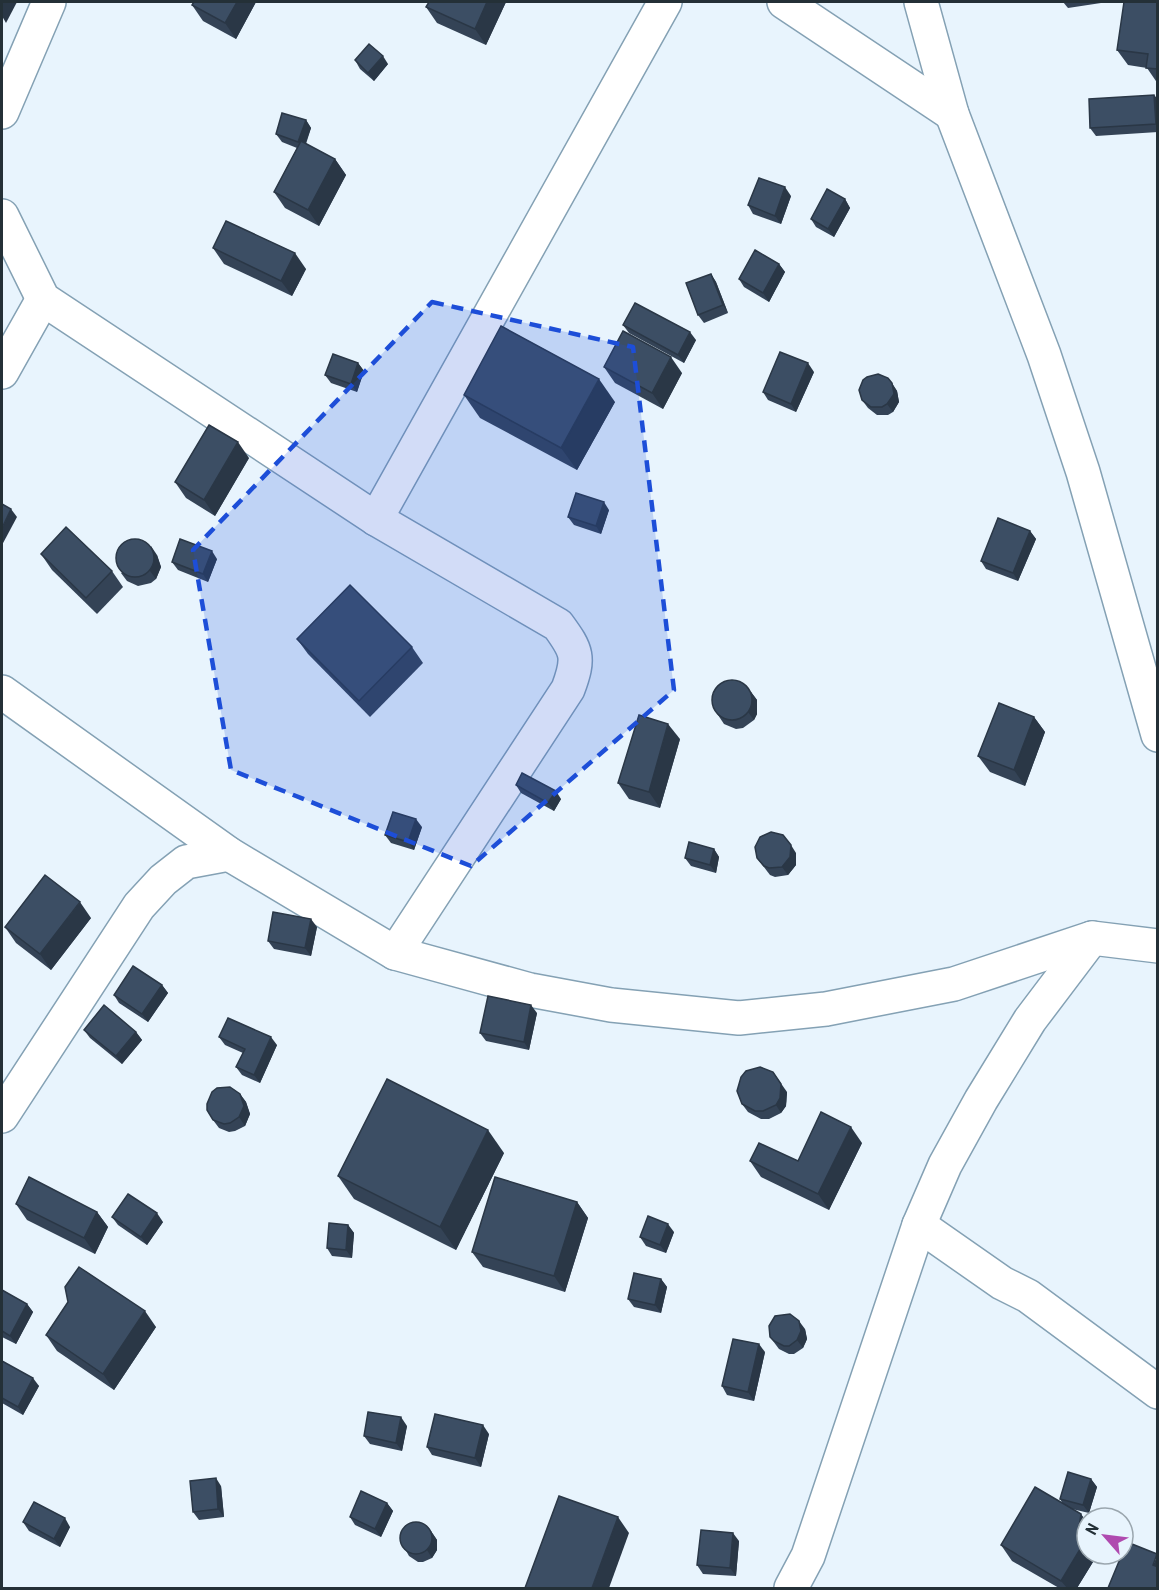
<svg xmlns="http://www.w3.org/2000/svg" width="1159" height="1590" viewBox="0 0 1159 1590" font-family="'Roboto Condensed',sans-serif">
	<rect width="100%" height="100%" fill="#e8f4fd"/>
	<g fill="none" stroke-linecap="round" stroke-linejoin="round">
		<defs>
			<g id="minor">
				<path d="M784,2L952,114"/>
				<path d="M921,2L952,114L1044,355L1083,472L1158,735"/>
				<path d="M2,112L49,2"/>
				<path d="M2,216L43,299L376,519L558,625C577,651 580,657 568,689L395,953"/>
				<path d="M2,372L43,299"/>
				<path d="M376,519L665,2"/>
				<path d="M2,692L229,854L395,953L530,990L611,1005L739,1018L826,1009L954,984L1092,938L1158,946"/>
				<path d="M2,1116L139,906L163,880L186,862L229,854"/>
				<path d="M919,1225L1002,1283L1028,1296L1158,1392"/>
				<path d="M791,1588L808,1556L919,1225L945,1165L981,1100L1030,1020L1092,938"/>
			</g>
		</defs>
		<use href="#minor" stroke="#84a1b4" stroke-width="36"/>
		<use href="#minor" stroke="#fff" stroke-width="33"/>
	</g>
	<g fill="#344356">
		<path d="M192,2H256L236,39L203,21L192,5L193,2Z"/>
		<path d="M506,2L486,45L437,23L426,7Z"/>
		<path d="M1063,2H1101V3L1068,8Z"/>
		<path d="M1158,2V84L1147,68L1128,65L1117,50Z"/>
		<path d="M355,60L388,64L374,81L360,69Z"/>
		<path d="M1154,95L1158,100V132L1096,136L1090,128Z"/>
		<path d="M306,120L311,128L306,144L335,159L346,175L319,226L285,208L274,192L297,148L282,142L276,134Z"/>
		<path d="M791,196L781,224L753,214L748,205Z"/>
		<path d="M845,199L850,208L834,237L816,227L811,219Z"/>
		<path d="M213,248L306,269L292,296L224,264Z"/>
		<path d="M779,264L785,272L769,302L744,287L739,279Z"/>
		<path d="M711,274L716,282L728,313L704,323L698,315Z"/>
		<path d="M623,325L696,340L684,363L629,333Z"/>
		<path d="M358,363L364,371L357,392L331,383L325,375Z"/>
		<path d="M604,367L682,373L663,409L615,383Z"/>
		<path d="M814,372L796,412L768,400L763,392Z"/>
		<path d="M888,378L897,391L899,402L893,412L888,415H877L868,408L862,400Z"/>
		<path d="M464,395L615,402L577,470L480,418Z"/>
		<path d="M249,458L215,516L186,498L175,482Z"/>
		<path d="M609,510L601,534L574,525L568,517Z"/>
		<path d="M1030,531L1036,539L1018,581L986,569L981,561Z"/>
		<path d="M41,554L112,571L123,587L97,614L52,570Z"/>
		<path d="M157,555L161,567L156,579L151,583L138,586L127,581L121,573Z"/>
		<path d="M217,559L208,582L178,570L172,562Z"/>
		<path d="M297,639L412,647L423,663L370,717L308,654Z"/>
		<path d="M751,692L757,700V714L754,720L743,728L736,729L724,724L718,715Z"/>
		<path d="M1034,717L1045,732L1025,786L990,772L978,756Z"/>
		<path d="M680,739L660,808L629,799L618,783Z"/>
		<path d="M516,785L561,799L554,811L521,793Z"/>
		<path d="M422,827L414,850L391,843L385,835Z"/>
		<path d="M714,849L719,857L716,873L691,866L685,858Z"/>
		<path d="M796,853V865L788,875L775,877L770,875L757,858Z"/>
		<path d="M91,918L51,970L16,943L5,927Z"/>
		<path d="M317,927L311,956L274,949L268,941Z"/>
		<path d="M162,985L168,993L148,1022L119,1003L114,995Z"/>
		<path d="M537,1013L529,1050L486,1041L480,1033Z"/>
		<path d="M84,1030L136,1032L142,1040L122,1064L90,1038Z"/>
		<path d="M219,1037L277,1045L260,1083L242,1075L236,1067L243,1053L225,1045Z"/>
		<path d="M787,1092L786,1106L781,1113L769,1119H761L748,1112L742,1104Z"/>
		<path d="M240,1094L246,1102L250,1114L245,1126L235,1131L229,1132L219,1128L213,1120Z"/>
		<path d="M862,1143L829,1210L761,1177L750,1161H798Z"/>
		<path d="M504,1153L456,1250L354,1199L338,1176Z"/>
		<path d="M577,1202L588,1218L565,1292L483,1267L472,1252Z"/>
		<path d="M16,1204L97,1212L108,1227L95,1254L27,1220Z"/>
		<path d="M112,1217L163,1222L147,1245L118,1225Z"/>
		<path d="M348,1225L354,1233L352,1258L332,1256L327,1248Z"/>
		<path d="M674,1232L666,1253L646,1246L640,1237Z"/>
		<path d="M661,1279L667,1287L661,1313L634,1307L628,1299Z"/>
		<path d="M2,1290L27,1304L33,1312L16,1344L2,1337Z"/>
		<path d="M68,1302L156,1327L114,1390L57,1351L46,1335Z"/>
		<path d="M805,1329L807,1339L803,1348L794,1354H789L779,1349L770,1337Z"/>
		<path d="M765,1352L754,1401L727,1395L722,1386Z"/>
		<path d="M2,1361L39,1386L23,1415L2,1403Z"/>
		<path d="M407,1426L402,1451L370,1444L364,1436Z"/>
		<path d="M489,1434L481,1467L432,1455L427,1447Z"/>
		<path d="M1091,1479L1097,1487L1089,1513L1072,1509L1081,1514L1087,1523V1554H1090L1093,1562L1077,1588H1059L1012,1561L1001,1545L1063,1504L1060,1499Z"/>
		<path d="M221,1486L224,1517L199,1520L193,1512Z"/>
		<path d="M387,1503L393,1511L381,1537L355,1525L350,1517Z"/>
		<path d="M23,1522L70,1527L60,1547L29,1531Z"/>
		<path d="M428,1527L437,1540V1550L432,1558L423,1562H418L409,1556L404,1547Z"/>
		<path d="M739,1541L736,1576L703,1574L697,1565Z"/>
	</g>
	<g fill="#2a3746">
		<path d="M2,2H17L6,23L2,16Z"/>
		<path d="M237,2H256L236,39L225,23Z"/>
		<path d="M487,2H506L486,45L475,29Z"/>
		<path d="M383,56L388,64L374,81L368,73Z"/>
		<path d="M1154,95L1158,100V126L1156,124Z"/>
		<path d="M306,120L311,128L303,150L298,142Z"/>
		<path d="M335,159L346,175L319,226L308,210Z"/>
		<path d="M785,187L791,196L781,224L775,216Z"/>
		<path d="M845,199L850,208L834,237L828,229Z"/>
		<path d="M295,253L306,269L292,296L281,281Z"/>
		<path d="M779,264L785,272L769,302L763,293Z"/>
		<path d="M711,274L716,282L728,313L723,305Z"/>
		<path d="M690,332L696,340L684,363L678,355Z"/>
		<path d="M671,357L682,373L663,409L652,393Z"/>
		<path d="M358,363L364,371L357,392L351,384Z"/>
		<path d="M808,363L814,372L796,412L791,404Z"/>
		<path d="M599,379L615,402L577,470L561,448Z"/>
		<path d="M892,383L897,391L899,402L893,412L887,404Z"/>
		<path d="M238,442L249,458L215,516L204,500Z"/>
		<path d="M604,502L609,510L601,534L596,526Z"/>
		<path d="M11,509L17,517L2,545V528Z"/>
		<path d="M1030,531L1036,539L1018,581L1013,573Z"/>
		<path d="M151,546L157,555L161,567L156,579L150,571Z"/>
		<path d="M212,551L217,559L208,582L203,574Z"/>
		<path d="M751,692L757,700V714L754,720L748,712Z"/>
		<path d="M1034,717L1045,732L1025,786L1014,770Z"/>
		<path d="M668,724L680,739L660,808L649,792Z"/>
		<path d="M556,791L561,799L554,811L548,803Z"/>
		<path d="M416,819L422,827L414,850L408,842Z"/>
		<path d="M791,845L796,853V865L788,875L782,867Z"/>
		<path d="M714,849L719,857L716,873L710,865Z"/>
		<path d="M80,902L91,918L51,970L40,954Z"/>
		<path d="M311,919L317,927L311,956L305,948Z"/>
		<path d="M162,985L168,993L148,1022L142,1014Z"/>
		<path d="M531,1005L537,1013L529,1050L524,1042Z"/>
		<path d="M136,1032L142,1040L122,1064L116,1056Z"/>
		<path d="M271,1037L277,1045L260,1083L254,1075Z"/>
		<path d="M773,1072L787,1092L786,1106L781,1113L776,1105Z"/>
		<path d="M240,1094L246,1102L250,1114L245,1126L239,1117Z"/>
		<path d="M851,1127L862,1143L829,1210L818,1194Z"/>
		<path d="M488,1130L504,1153L456,1250L440,1227Z"/>
		<path d="M577,1202L588,1218L565,1292L554,1276Z"/>
		<path d="M97,1212L108,1227L95,1254L84,1238Z"/>
		<path d="M157,1213L163,1222L147,1245L141,1237Z"/>
		<path d="M668,1224L674,1232L666,1253L660,1245Z"/>
		<path d="M348,1225L354,1233L352,1258L346,1250Z"/>
		<path d="M661,1279L667,1287L661,1313L655,1305Z"/>
		<path d="M27,1304L33,1312L16,1344L10,1336Z"/>
		<path d="M145,1311L156,1327L114,1390L103,1374Z"/>
		<path d="M799,1321L805,1329L807,1339L803,1348L797,1340Z"/>
		<path d="M759,1344L765,1352L754,1401L748,1392Z"/>
		<path d="M33,1378L39,1386L23,1415L18,1407Z"/>
		<path d="M401,1417L407,1426L402,1451L396,1443Z"/>
		<path d="M483,1425L489,1434L481,1467L475,1458Z"/>
		<path d="M216,1478L221,1486L224,1517L218,1509Z"/>
		<path d="M1091,1479L1097,1487L1089,1513L1083,1505Z"/>
		<path d="M387,1503L393,1511L381,1537L375,1529Z"/>
		<path d="M1081,1514L1087,1523V1554H1090L1093,1562L1077,1588H1067L1061,1581L1078,1534Z"/>
		<path d="M618,1517L629,1533L609,1588H592Z"/>
		<path d="M65,1518L70,1527L60,1547L54,1539Z"/>
		<path d="M431,1531L437,1540V1550L432,1558L427,1550Z"/>
		<path d="M733,1533L739,1541L736,1576L730,1568Z"/>
		<path d="M1158,1554V1571L1153,1565Z"/>
	</g>
	<g fill="#3c4e64" stroke="#2a3746" stroke-width="1.5">
		<path d="M194,2H237L225,23L192,5Z"/>
		<path d="M429,2H487L475,29L426,7Z"/>
		<path d="M1124,2H1158V69L1146,68L1148,54L1117,50Z"/>
		<path d="M369,44L383,56L368,73L355,60Z"/>
		<path d="M1154,95L1156,124L1090,128L1089,99Z"/>
		<path d="M282,113L306,120L298,142L276,134Z"/>
		<path d="M301,141L335,159L308,210L274,192Z"/>
		<path d="M759,178L785,187L775,216L748,205Z"/>
		<path d="M827,189L845,199L828,229L811,219Z"/>
		<path d="M226,221L295,253L281,281L213,248Z"/>
		<path d="M755,250L779,264L763,293L739,279Z"/>
		<path d="M711,274L723,305L698,315L686,283Z"/>
		<path d="M635,303L690,332L678,355L623,325Z"/>
		<path d="M501,326L599,379L561,448L464,395Z"/>
		<path d="M623,331L671,357L652,393L604,367Z"/>
		<path d="M780,352L808,363L791,404L763,392Z"/>
		<path d="M333,354L358,363L351,384L325,375Z"/>
		<path d="M878,374L888,378L892,383L894,394L887,404L882,407H871L862,400L859,390L863,380L867,377Z"/>
		<path d="M209,425L238,442L204,500L175,482Z"/>
		<path d="M576,493L604,502L596,526L568,517Z"/>
		<path d="M2,504L11,509L2,528Z"/>
		<path d="M998,518L1030,531L1013,573L981,561Z"/>
		<path d="M66,527L112,571L86,598L41,554Z"/>
		<circle cx="135" cy="558" r="19"/>
		<path d="M180,539L212,551L203,574L172,562Z"/>
		<path d="M350,585L412,647L359,701L297,639Z"/>
		<circle cx="732" cy="700" r="20"/>
		<path d="M999,703L1034,717L1014,770L978,756Z"/>
		<path d="M639,715L668,724L649,792L618,783Z"/>
		<path d="M522,773L556,791L548,803L516,785Z"/>
		<path d="M393,812L416,819L408,842L385,835Z"/>
		<path d="M771,832L783,835L791,845L790,857L782,867L769,868L764,866L757,858L755,847L760,837Z"/>
		<path d="M689,842L714,849L710,865L685,858Z"/>
		<path d="M45,875L80,902L40,954L5,927Z"/>
		<path d="M273,912L311,919L305,948L268,941Z"/>
		<path d="M133,966L162,985L142,1014L114,995Z"/>
		<path d="M488,996L531,1005L524,1042L480,1033Z"/>
		<path d="M104,1005L136,1032L116,1056L84,1030Z"/>
		<path d="M228,1018L271,1037L254,1075L236,1067L245,1049L219,1037Z"/>
		<path d="M760,1067L773,1072L781,1084L780,1098L776,1105L763,1111H755L742,1104L737,1091L741,1077L746,1071Z"/>
		<path d="M387,1079L488,1130L440,1227L338,1176Z"/>
		<path d="M230,1087L240,1094L244,1106L239,1117L230,1123L224,1124L213,1120L207,1110V1104L212,1092L217,1088Z"/>
		<path d="M821,1112L851,1127L818,1194L750,1161L759,1143L798,1161Z"/>
		<path d="M29,1177L97,1212L84,1238L16,1204Z"/>
		<path d="M495,1177L577,1202L554,1276L472,1252Z"/>
		<path d="M128,1194L157,1213L141,1237L112,1217Z"/>
		<path d="M648,1216L668,1224L660,1245L640,1237Z"/>
		<path d="M329,1223L348,1225L346,1250L327,1248Z"/>
		<path d="M79,1267L145,1311L103,1374L46,1335L68,1302L65,1287Z"/>
		<path d="M634,1273L661,1279L655,1305L628,1299Z"/>
		<path d="M2,1290L27,1304L10,1336L2,1331Z"/>
		<path d="M790,1314L799,1321L801,1331L797,1340L789,1346H784L774,1341L770,1337L769,1326L775,1316Z"/>
		<path d="M733,1339L759,1344L748,1392L722,1386Z"/>
		<path d="M2,1361L33,1378L18,1407L2,1398Z"/>
		<path d="M368,1412L401,1417L396,1443L364,1436Z"/>
		<path d="M435,1414L483,1425L475,1458L427,1447Z"/>
		<path d="M1068,1472L1091,1479L1083,1505L1060,1499Z"/>
		<path d="M216,1478L218,1509L193,1512L190,1481Z"/>
		<path d="M1035,1487L1081,1514L1078,1534L1082,1546L1061,1581L1001,1545Z"/>
		<path d="M361,1491L387,1503L375,1529L350,1517Z"/>
		<path d="M559,1496L618,1517L592,1588H525Z"/>
		<path d="M34,1502L65,1518L54,1539L23,1522Z"/>
		<circle cx="416" cy="1538" r="16"/>
		<path d="M701,1530L733,1533L730,1568L697,1565Z"/>
		<path d="M1127,1542L1157,1554L1153,1565L1158,1567V1588H1108Z"/>
	</g>
	<path fill="#1d4ed8" fill-opacity="0.2" stroke="#1d4ed8" stroke-width="4.5" stroke-dasharray="12 8" stroke-linejoin="round" d="M432,302L633,347L674,690L471,866L231,770L193,550Z"/>
	<rect width="1159" height="1590" fill="none" stroke="#243037" stroke-width="6"/>
	<g transform="translate(1105 1536) rotate(298)"><circle r="28" fill="#e8f4fd" stroke="#9aa6ae" stroke-width="1.5"/>
	<path d="M0-4.5L10 22L0 15L-10 22Z" fill="#af4aaf"/>
	<text y="-9" font-size="16" font-weight="bold" text-anchor="middle" fill="#243037">N</text>
	</g>
</svg>
